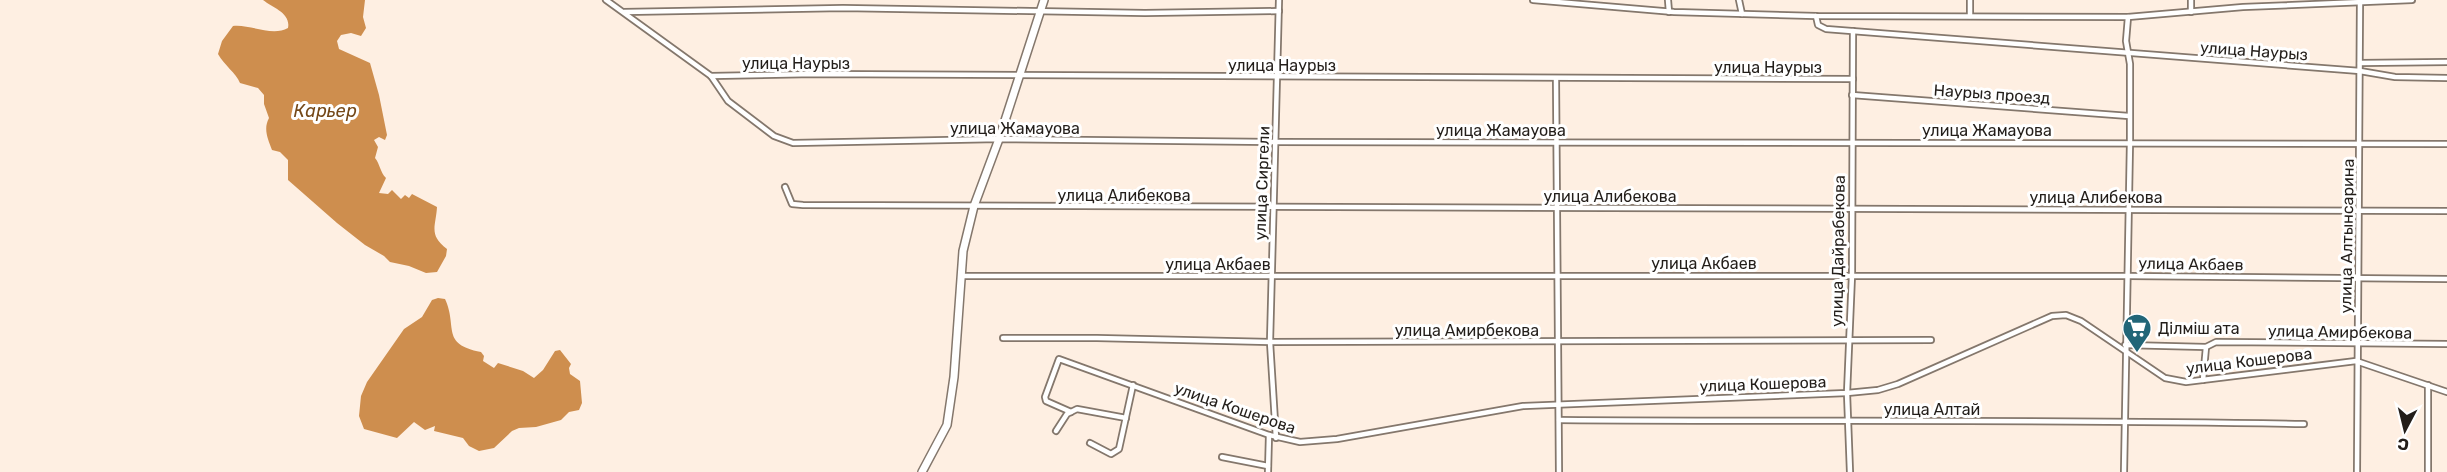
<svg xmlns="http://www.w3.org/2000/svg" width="2447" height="472" font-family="Rubik,sans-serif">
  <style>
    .water { fill: #ce8e4e }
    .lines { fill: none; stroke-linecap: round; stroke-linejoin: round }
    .street-casing { stroke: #84776c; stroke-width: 8 }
    .secondary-casing { stroke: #84776c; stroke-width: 10 }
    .street { stroke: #fff; stroke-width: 4.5 }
    .secondary { stroke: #fff; stroke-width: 7 }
    .labels { text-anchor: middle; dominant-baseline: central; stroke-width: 6; stroke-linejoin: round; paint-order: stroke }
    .street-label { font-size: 16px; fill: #231e1a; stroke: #fff }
    .poi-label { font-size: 16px; fill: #231e1a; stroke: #fff; text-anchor: start }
    .water-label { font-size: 18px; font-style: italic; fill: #754919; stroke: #fff }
  </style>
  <rect width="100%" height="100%" fill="#feefe2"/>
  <!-- water -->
  <g class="water">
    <path d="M263,0H365L363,17L366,28L361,36L351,33L341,35L337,41L339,49L370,63L379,95L387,135L385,140L379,137L374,140L378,147L375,158C380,164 380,172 386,178L379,193L388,194L392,190L401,199L405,195L409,198L412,194L437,207C436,226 428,235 447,249L446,256L437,272L426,273L409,266L390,262L384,256L365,245L337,223L288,180V160L280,152L272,150C268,139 263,129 269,118L264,104V95L258,88L240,83C236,73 224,65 218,54L222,41L233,26C250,24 272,37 288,28C291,13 273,8 263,0Z"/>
    <path d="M438,298L445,299C458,327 440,344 481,352L484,356L483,361L494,368L498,363L523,371L534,378L543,370L555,351L560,350L571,364L569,368L570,374L580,381L582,403L579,410L569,412L561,420L536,427L519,428L512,431L494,448L479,451L469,446L463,438L434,431L435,426L425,430L414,422L397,438L364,429L359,416L361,396L367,382L404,329L422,317L432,300Z"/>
  </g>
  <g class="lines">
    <!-- street casing -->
    <g class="street-casing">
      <g id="street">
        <polyline points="606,0 711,76 728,101 774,136 793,143 999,139 1275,142 2447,144"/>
        <polyline points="1533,0 1674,12 1816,16 2128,17 2243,7 2412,0"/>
        <polyline points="1668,0 1669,12"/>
        <polyline points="1739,0 1742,14"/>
        <polyline points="1970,0 1970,16"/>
        <polyline points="624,12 843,8 1145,13 1279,11"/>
        <polyline points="2191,12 2191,0"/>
        <polyline points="1816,16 1818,25 1826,29 2360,71 2395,77 2447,78"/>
        <polyline points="2360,63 2447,62"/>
        <polyline points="711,76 815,74 1853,79"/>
        <polyline points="1556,79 1559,472"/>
        <polyline points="1852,95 2129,116"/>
        <polyline points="785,187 792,204 803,205 2447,211"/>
        <polyline points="962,276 2129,276 2447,279"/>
        <polyline points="1003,338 1097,338 1270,342 1931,340"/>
        <polyline points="2125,345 2206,347 2216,342 2447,344"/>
        <polyline points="2203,380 2206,347"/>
        <polyline points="1071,412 1046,401 1045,397 1059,359 1269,435 1300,442 1337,439 1523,406 1847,393 1878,390 1898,384 2052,316 2066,315 2081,321 2165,378 2186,382 2356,361 2447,392"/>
        <path d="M1559,420C1808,422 2056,419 2304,424"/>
        <polyline points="1056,431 1067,414 1077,409 1126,418"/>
        <polyline points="1276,438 1270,342 1279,0"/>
        <polyline points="1090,443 1111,454 1119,449 1133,385"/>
        <polyline points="1222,457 1268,466"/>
        <polyline points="1268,472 1269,435"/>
        <polyline points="1850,472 1847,393 1852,275 1853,31"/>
        <polyline points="2124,472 2130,142 2130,64 2126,41 2128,17"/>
        <polyline points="2357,472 2360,1"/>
        <polyline points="2428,472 2428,385"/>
      </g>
    </g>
    <!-- secondary casing -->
    <g class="secondary-casing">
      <polyline id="secondary" points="922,472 947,425 954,377 963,251 974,206 999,139 1044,0"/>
    </g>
    <!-- street -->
    <use href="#street" class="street"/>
    <!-- secondary -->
    <use href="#secondary" class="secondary"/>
  </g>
  <!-- icons -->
  <defs>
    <g id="supermarket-pin" transform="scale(1.5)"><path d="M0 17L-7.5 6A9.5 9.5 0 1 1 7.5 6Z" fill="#226678" stroke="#fff"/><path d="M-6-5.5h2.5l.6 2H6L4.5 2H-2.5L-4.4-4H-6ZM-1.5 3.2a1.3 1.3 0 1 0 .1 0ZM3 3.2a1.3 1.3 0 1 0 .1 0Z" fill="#fff"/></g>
  </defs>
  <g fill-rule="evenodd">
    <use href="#supermarket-pin" x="2137" y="328"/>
  </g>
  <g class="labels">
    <!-- street labels -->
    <g class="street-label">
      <text transform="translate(2254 51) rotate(4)">улица Наурыз</text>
      <text x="796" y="63">улица Наурыз</text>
      <text x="1282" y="65">улица Наурыз</text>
      <text x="1768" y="67">улица Наурыз</text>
      <text transform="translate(1992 94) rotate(4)">Наурыз проезд</text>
      <text x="1015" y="128">улица Жамауова</text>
      <text x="1501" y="130">улица Жамауова</text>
      <text x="1987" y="130">улица Жамауова</text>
      <text transform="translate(1262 183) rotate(-88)">улица Сиргели</text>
      <text x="1124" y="195">улица Алибекова</text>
      <text x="1610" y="196">улица Алибекова</text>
      <text x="2096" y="197">улица Алибекова</text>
      <text transform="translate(2347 236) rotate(-89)">улица Алтынсарина</text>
      <text transform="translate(1838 251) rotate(-89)">улица Дайрабекова</text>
      <text x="1704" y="263">улица Акбаев</text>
      <text x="1218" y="264">улица Акбаев</text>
      <text transform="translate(2191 264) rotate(1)">улица Акбаев</text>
      <text x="1467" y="330">улица Амирбекова</text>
      <text transform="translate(2340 332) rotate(1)">улица Амирбекова</text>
      <text transform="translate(2249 361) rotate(-7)">улица Кошерова</text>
      <text transform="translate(1763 384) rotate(-2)">улица Кошерова</text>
      <text transform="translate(1235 408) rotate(19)">улица Кошерова</text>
      <text x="1932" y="409">улица Алтай</text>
    </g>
    <!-- poi labels -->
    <g class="poi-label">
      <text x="2158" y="328">Ділміш ата</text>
    </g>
    <!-- water labels -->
    <g class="water-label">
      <text x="325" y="111">Карьер</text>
    </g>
  </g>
  <!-- north arrow -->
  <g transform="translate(2405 430) rotate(187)" stroke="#ffffff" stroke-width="4.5" paint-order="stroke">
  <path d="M0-4.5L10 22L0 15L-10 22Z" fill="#231e1a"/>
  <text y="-9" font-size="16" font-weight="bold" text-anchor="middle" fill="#231e1a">С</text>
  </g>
</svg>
